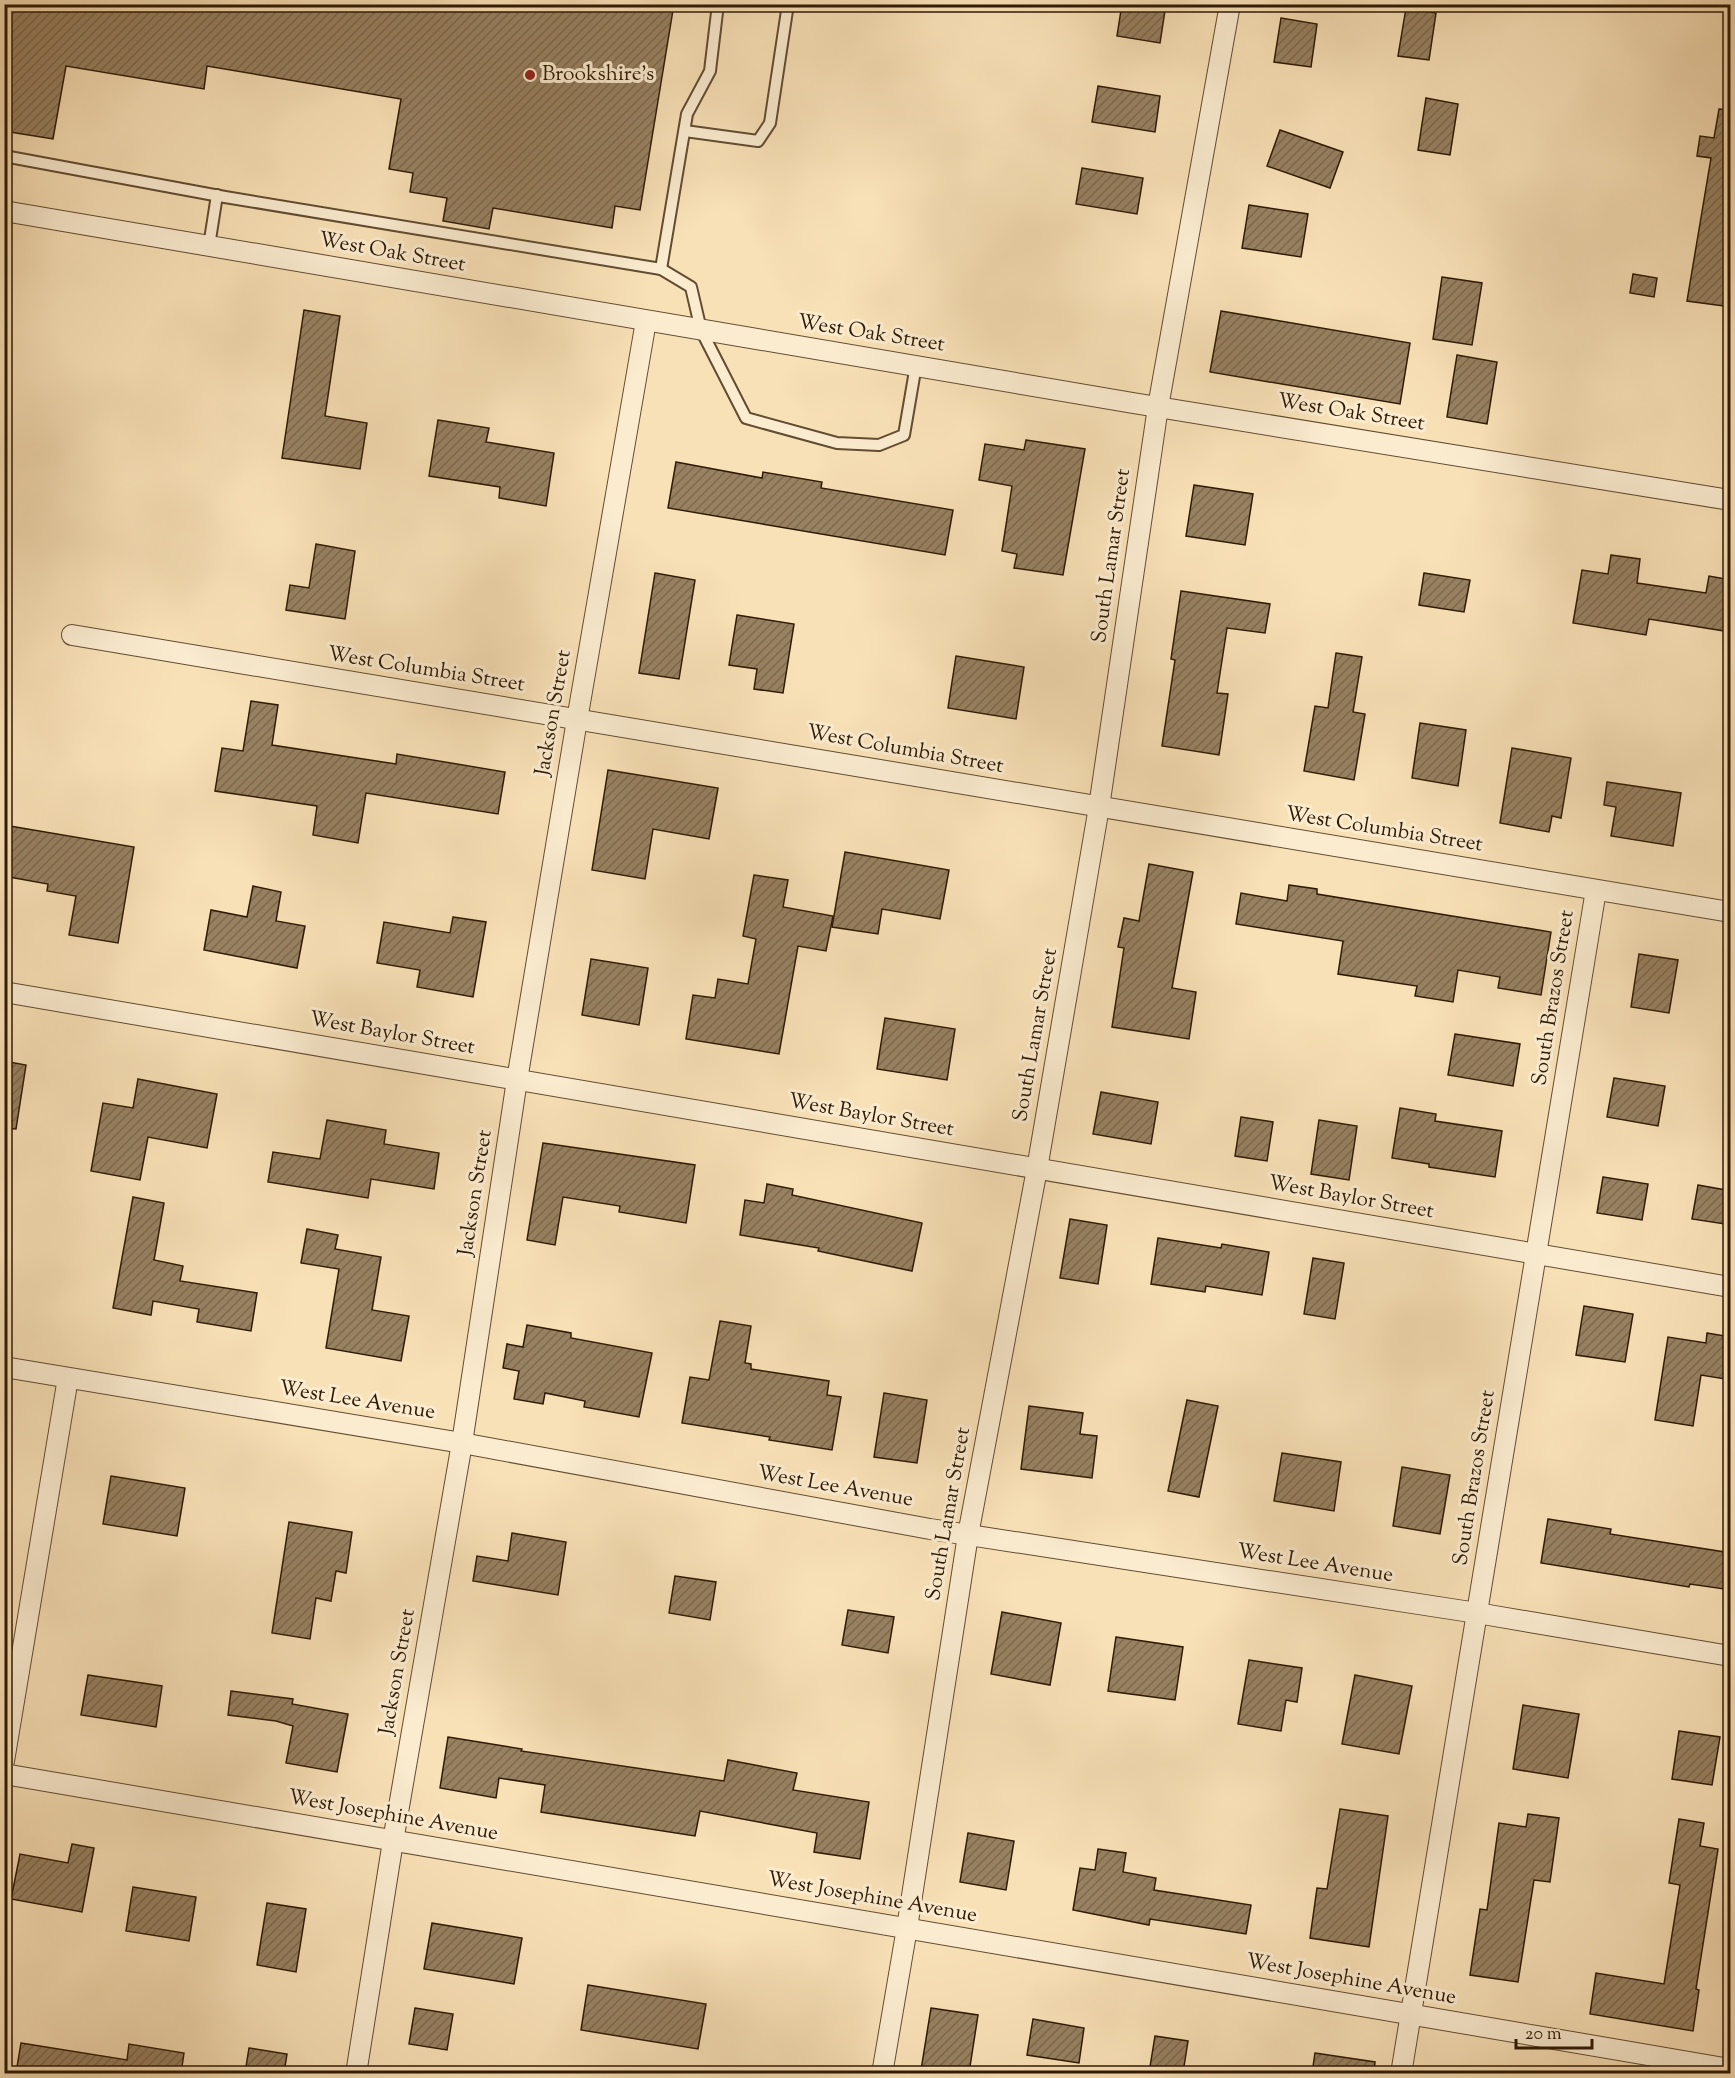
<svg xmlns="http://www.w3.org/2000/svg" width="1735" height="2078" font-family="'Sorts Mill Goudy',serif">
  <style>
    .building { fill: url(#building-hatch); stroke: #2f1a04; stroke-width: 1.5 }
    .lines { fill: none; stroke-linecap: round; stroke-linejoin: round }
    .service-casing { stroke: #624c31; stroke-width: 14 }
    .minor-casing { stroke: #624c31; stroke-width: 22 }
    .service { stroke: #fbecd0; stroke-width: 10 }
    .minor { stroke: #fbecd0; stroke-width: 20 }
    .poi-dot { fill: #8f2418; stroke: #fbecd0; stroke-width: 2 }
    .labels { text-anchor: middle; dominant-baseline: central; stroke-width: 6; stroke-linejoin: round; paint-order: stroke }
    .poi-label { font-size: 21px; fill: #2f1a04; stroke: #fbecd0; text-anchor: start }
    .street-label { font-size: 21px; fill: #2f1a04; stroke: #fbecd0 }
  </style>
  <defs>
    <pattern id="building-hatch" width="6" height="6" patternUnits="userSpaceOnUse" patternTransform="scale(1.5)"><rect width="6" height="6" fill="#988161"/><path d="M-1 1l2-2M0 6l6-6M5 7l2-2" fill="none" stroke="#7c694e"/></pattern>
  </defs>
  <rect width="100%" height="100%" fill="#f9e1b7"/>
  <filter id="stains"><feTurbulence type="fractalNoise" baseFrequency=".00333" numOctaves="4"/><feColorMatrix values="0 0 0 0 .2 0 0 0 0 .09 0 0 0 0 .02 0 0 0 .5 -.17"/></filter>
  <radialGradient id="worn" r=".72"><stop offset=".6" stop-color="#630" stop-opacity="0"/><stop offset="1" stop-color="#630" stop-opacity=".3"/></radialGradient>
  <!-- building -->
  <g class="building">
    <polygon points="4,4 674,4 640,210 615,206 612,228 493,208 489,229 443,221 447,198 410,192 413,173 389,169 401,99 207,66 204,89 66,66 53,139 4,131"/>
    <polygon points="1122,4 1166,4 1160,43 1117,36"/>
    <polygon points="1406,8 1436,13 1429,60 1398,56"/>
    <polygon points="1281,18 1317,24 1311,67 1274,62"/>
    <polygon points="1098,86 1160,96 1155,132 1092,122"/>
    <polygon points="1426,98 1458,104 1450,155 1418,150"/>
    <polygon points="1719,109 1731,110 1731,307 1687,301 1711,158 1697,156 1700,136 1714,138"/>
    <polygon points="1280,130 1343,152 1330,188 1267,166"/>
    <polygon points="1082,168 1143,178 1137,214 1076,204"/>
    <polygon points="1249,205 1308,214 1301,257 1242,248"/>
    <polygon points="1633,274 1657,278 1654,297 1630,293"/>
    <polygon points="1442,277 1482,283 1472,345 1433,339"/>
    <polygon points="304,310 340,316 325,416 367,423 360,469 282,458"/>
    <polygon points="1221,311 1410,343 1400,404 1210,372"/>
    <polygon points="1457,355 1497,362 1487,424 1447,417"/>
    <polygon points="438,420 489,428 486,442 554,453 546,506 499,498 500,487 429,476"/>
    <polygon points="1026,440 1085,449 1063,575 1014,568 1017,554 1002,551 1012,486 979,480 985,444 1024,450"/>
    <polygon points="676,462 762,478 763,472 822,482 821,488 953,510 945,555 668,508"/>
    <polygon points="1194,485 1253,494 1245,545 1186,536"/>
    <polygon points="316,544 355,551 345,619 286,610 290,585 309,588"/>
    <polygon points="1611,555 1640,559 1637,583 1706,593 1709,576 1731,580 1731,632 1649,619 1646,635 1573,623 1582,570 1608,574"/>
    <polygon points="655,573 695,580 679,679 639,673"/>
    <polygon points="1424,573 1470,580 1464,612 1419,605"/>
    <polygon points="1181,591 1270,604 1265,633 1227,628 1217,693 1228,694 1219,755 1162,746 1175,660 1171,659"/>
    <polygon points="737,615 794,624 783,693 754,689 757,669 729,665"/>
    <polygon points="1336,653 1362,657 1353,712 1365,714 1354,780 1304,771 1315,706 1328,708"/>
    <polygon points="956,656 1024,667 1016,719 948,708"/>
    <polygon points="251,701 278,705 272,745 396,764 397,754 505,772 498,814 366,793 358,843 313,835 317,806 215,791 222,748 243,751"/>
    <polygon points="1420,723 1466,730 1458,786 1412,778"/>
    <polygon points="1512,748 1571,758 1561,818 1552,816 1549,832 1500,823"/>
    <polygon points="608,770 718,788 709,839 653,829 645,879 592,870"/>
    <polygon points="1607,782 1681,793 1673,846 1611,836 1616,807 1604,805"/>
    <polygon points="4,825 134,847 118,943 69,935 76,896 47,891 48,884 4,876"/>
    <polygon points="845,852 949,870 940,919 882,909 878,934 832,927"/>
    <polygon points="1149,864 1193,872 1172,988 1196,992 1189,1039 1112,1027 1124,948 1118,947 1124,918 1139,921"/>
    <polygon points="754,875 788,880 783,907 833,916 826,951 798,946 779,1054 686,1039 693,995 715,998 718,979 748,984 756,939 743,936"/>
    <polygon points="1289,885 1317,889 1317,894 1551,932 1541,995 1498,988 1500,977 1458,970 1453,1002 1415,996 1417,986 1338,974 1343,941 1236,924 1241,893 1287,901"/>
    <polygon points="253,886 281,892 276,921 305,926 297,968 204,950 211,910 247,917"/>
    <polygon points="453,917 486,922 473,997 417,987 420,970 377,963 384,922 450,933"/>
    <polygon points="1639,954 1678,960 1669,1013 1631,1007"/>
    <polygon points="591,959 648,968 639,1025 582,1015"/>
    <polygon points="885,1018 955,1029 947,1080 877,1069"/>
    <polygon points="1455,1034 1520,1044 1513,1086 1448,1075"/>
    <polygon points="4,1061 26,1065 16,1129 4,1128"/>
    <polygon points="1614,1078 1665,1086 1658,1126 1607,1117"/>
    <polygon points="138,1079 217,1094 207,1148 148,1137 140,1180 91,1171 103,1103 133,1108"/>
    <polygon points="1101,1092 1158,1102 1151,1144 1093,1134"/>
    <polygon points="1400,1108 1436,1114 1435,1121 1502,1131 1495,1177 1429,1167 1429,1164 1392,1158"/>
    <polygon points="1241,1117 1273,1122 1267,1161 1235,1156"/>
    <polygon points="327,1120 386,1130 384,1144 439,1153 434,1189 371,1179 368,1198 268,1182 273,1152 320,1159"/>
    <polygon points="1319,1120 1357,1126 1349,1180 1311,1174"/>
    <polygon points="543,1143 695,1165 686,1223 619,1212 620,1206 563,1197 555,1245 527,1240"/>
    <polygon points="1603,1177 1648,1184 1642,1220 1597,1213"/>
    <polygon points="767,1184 793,1189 792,1195 922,1223 912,1271 818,1251 819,1248 740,1235 745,1200 764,1203"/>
    <polygon points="1698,1185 1731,1191 1731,1225 1692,1219"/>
    <polygon points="133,1197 164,1203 154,1260 183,1266 180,1281 257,1293 251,1331 197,1322 199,1309 153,1301 151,1315 113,1308"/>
    <polygon points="1070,1219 1107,1225 1098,1284 1060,1278"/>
    <polygon points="307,1229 338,1235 335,1249 381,1257 372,1310 409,1316 401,1361 326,1348 339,1269 301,1263"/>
    <polygon points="1158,1238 1221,1248 1222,1244 1269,1252 1262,1295 1206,1286 1205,1292 1151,1284"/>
    <polygon points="1313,1258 1344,1263 1335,1319 1304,1314"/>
    <polygon points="1584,1306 1633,1314 1625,1362 1576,1355"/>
    <polygon points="720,1321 751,1326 745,1363 751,1364 751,1369 829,1381 827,1395 841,1397 832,1450 769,1440 770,1437 682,1423 690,1377 709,1380"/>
    <polygon points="527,1325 571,1333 571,1338 652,1353 639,1417 584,1407 585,1401 545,1393 543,1404 514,1399 519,1371 503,1368 507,1344 523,1347"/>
    <polygon points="1707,1333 1731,1337 1725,1379 1701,1375 1693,1426 1655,1420 1668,1337 1706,1343"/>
    <polygon points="884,1393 927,1400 917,1463 874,1457"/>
    <polygon points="1187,1400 1218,1406 1199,1497 1168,1491"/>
    <polygon points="1029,1406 1083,1413 1080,1434 1097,1436 1092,1478 1021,1469"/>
    <polygon points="1282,1453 1341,1462 1334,1511 1274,1501"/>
    <polygon points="1402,1467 1450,1475 1440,1534 1393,1526"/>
    <polygon points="111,1476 185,1488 177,1536 103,1524"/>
    <polygon points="1548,1519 1611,1529 1610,1534 1731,1553 1731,1590 1690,1584 1689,1587 1541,1563"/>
    <polygon points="289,1522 352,1532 346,1573 336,1571 331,1601 316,1598 310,1639 272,1633"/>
    <polygon points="512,1533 566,1542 558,1595 473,1581 477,1556 508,1561"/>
    <polygon points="675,1576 716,1582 710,1620 669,1613"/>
    <polygon points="848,1610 894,1617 888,1653 842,1645"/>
    <polygon points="1002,1612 1061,1623 1050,1685 991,1674"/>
    <polygon points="1116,1637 1183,1647 1175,1700 1108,1691"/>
    <polygon points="1249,1660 1302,1668 1297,1702 1286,1700 1281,1731 1238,1724"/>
    <polygon points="88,1675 162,1686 156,1727 81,1715"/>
    <polygon points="1355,1675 1412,1686 1399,1754 1342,1744"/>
    <polygon points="231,1691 293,1699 292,1704 348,1714 337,1772 286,1763 293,1726 276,1721 228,1715"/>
    <polygon points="1523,1705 1579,1714 1568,1778 1513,1769"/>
    <polygon points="1679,1731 1720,1737 1712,1785 1672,1779"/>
    <polygon points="448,1737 522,1749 521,1751 724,1781 728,1760 797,1773 793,1790 869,1802 860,1859 814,1852 817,1833 700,1811 695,1836 541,1812 545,1785 499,1778 496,1798 440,1788"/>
    <polygon points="1340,1809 1388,1816 1369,1947 1310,1938 1317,1888 1327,1889"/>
    <polygon points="1528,1814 1559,1818 1550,1882 1534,1880 1518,1982 1470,1975 1480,1909 1487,1910 1499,1823 1526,1827"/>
    <polygon points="1679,1819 1704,1823 1700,1846 1718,1849 1696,1989 1699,1990 1693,2031 1590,2014 1596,1973 1664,1984 1680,1885 1669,1883"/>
    <polygon points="968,1833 1014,1841 1006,1890 960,1882"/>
    <polygon points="72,1844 94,1848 82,1912 11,1899 20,1854 68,1863"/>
    <polygon points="1098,1849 1126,1853 1123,1872 1156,1878 1154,1890 1251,1905 1246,1934 1150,1919 1149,1925 1073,1910 1080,1868 1095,1870"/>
    <polygon points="133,1887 196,1897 189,1941 126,1931"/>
    <polygon points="267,1903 306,1909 296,1972 257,1965"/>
    <polygon points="432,1923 522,1938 514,1984 424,1969"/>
    <polygon points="588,1985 706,2004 698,2049 581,2030"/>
    <polygon points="415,2008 453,2014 447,2050 409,2044"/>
    <polygon points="931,2008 978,2015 969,2073 945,2073 921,2070"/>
    <polygon points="1033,2019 1084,2028 1079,2063 1027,2055"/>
    <polygon points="1155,2036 1188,2041 1183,2073 1149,2073"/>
    <polygon points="21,2043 127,2060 129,2044 184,2053 181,2073 16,2073"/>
    <polygon points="249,2048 287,2054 284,2073 245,2073"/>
    <polygon points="1315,2053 1375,2062 1374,2073 1312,2073"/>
  </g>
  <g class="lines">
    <!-- service casing -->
    <g class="service-casing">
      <g id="service">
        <polyline points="685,131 758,141 770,123 788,4"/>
        <polyline points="4,156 225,197 661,269 687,114 710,71 718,4"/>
        <polyline points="209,246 217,195"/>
        <polyline points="661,269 691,287 701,330 746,418 837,443 879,445 904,435 916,365"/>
      </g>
    </g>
    <!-- minor casing -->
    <g class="minor-casing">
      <g id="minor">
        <polyline points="4,211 1133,403 1730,500"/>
        <polyline points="72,635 1730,912"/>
        <polyline points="4,992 1730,1287"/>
        <polyline points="4,1367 462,1443 930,1529 1477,1613 1730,1656"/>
        <polyline points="4,1761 68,1378"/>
        <polyline points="4,1774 1730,2069"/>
        <polyline points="356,2074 393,1841 462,1443 517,1080 577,720 646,321"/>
        <polyline points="882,2074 907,1928 968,1535 1037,1169 1099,807 1158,407 1230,4"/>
        <polyline points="1401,2074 1596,890"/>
      </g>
    </g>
    <!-- service -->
    <use href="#service" class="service"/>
    <!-- minor -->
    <use href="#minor" class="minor"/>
  </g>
  <!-- markers -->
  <circle class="poi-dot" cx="530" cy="75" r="6"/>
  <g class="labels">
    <!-- poi labels -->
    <g class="poi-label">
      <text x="542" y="75">Brookshire's</text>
    </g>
    <!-- street labels -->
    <g class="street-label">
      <text transform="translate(392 253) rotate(10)">West Oak Street</text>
      <text transform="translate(871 334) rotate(9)">West Oak Street</text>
      <text transform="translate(1351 413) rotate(9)">West Oak Street</text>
      <text transform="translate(1112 556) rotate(-82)">South Lamar Street</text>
      <text transform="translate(426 670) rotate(9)">West Columbia Street</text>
      <text transform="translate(554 713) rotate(-80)">Jackson Street</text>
      <text transform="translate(905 750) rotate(10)">West Columbia Street</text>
      <text transform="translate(1384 830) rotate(9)">West Columbia Street</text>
      <text transform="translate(1554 998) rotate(-81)">South Brazos Street</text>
      <text transform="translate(392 1034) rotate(10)">West Baylor Street</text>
      <text transform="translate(1036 1035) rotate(-80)">South Lamar Street</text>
      <text transform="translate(871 1116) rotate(10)">West Baylor Street</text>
      <text transform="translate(476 1193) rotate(-81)">Jackson Street</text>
      <text transform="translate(1351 1198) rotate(10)">West Baylor Street</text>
      <text transform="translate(357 1401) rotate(9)">West Lee Avenue</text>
      <text transform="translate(1475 1478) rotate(-81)">South Brazos Street</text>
      <text transform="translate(835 1487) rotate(10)">West Lee Avenue</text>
      <text transform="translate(949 1514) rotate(-80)">South Lamar Street</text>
      <text transform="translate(1315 1564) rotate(9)">West Lee Avenue</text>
      <text transform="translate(398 1672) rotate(-80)">Jackson Street</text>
      <text transform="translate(393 1816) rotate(10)">West Josephine Avenue</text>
      <text transform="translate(872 1898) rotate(10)">West Josephine Avenue</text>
      <text transform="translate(1351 1980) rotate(10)">West Josephine Avenue</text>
    </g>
  </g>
  <!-- margin -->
  <rect width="1735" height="2078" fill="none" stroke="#f9e1b7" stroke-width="24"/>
  <rect x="6" y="6" width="1723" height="2066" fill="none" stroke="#2f1a04" stroke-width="3"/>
  <rect x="12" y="12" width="1711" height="2054" fill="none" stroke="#2f1a04" stroke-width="1.5"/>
  <!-- scale -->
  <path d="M1516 2039v9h76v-9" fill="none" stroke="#2f1a04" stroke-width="3"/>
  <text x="1525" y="2039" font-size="18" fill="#2f1a04" stroke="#fbecd0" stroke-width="4.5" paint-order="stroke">20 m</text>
  <rect width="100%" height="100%" filter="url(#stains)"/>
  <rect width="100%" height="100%" fill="url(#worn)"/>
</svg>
